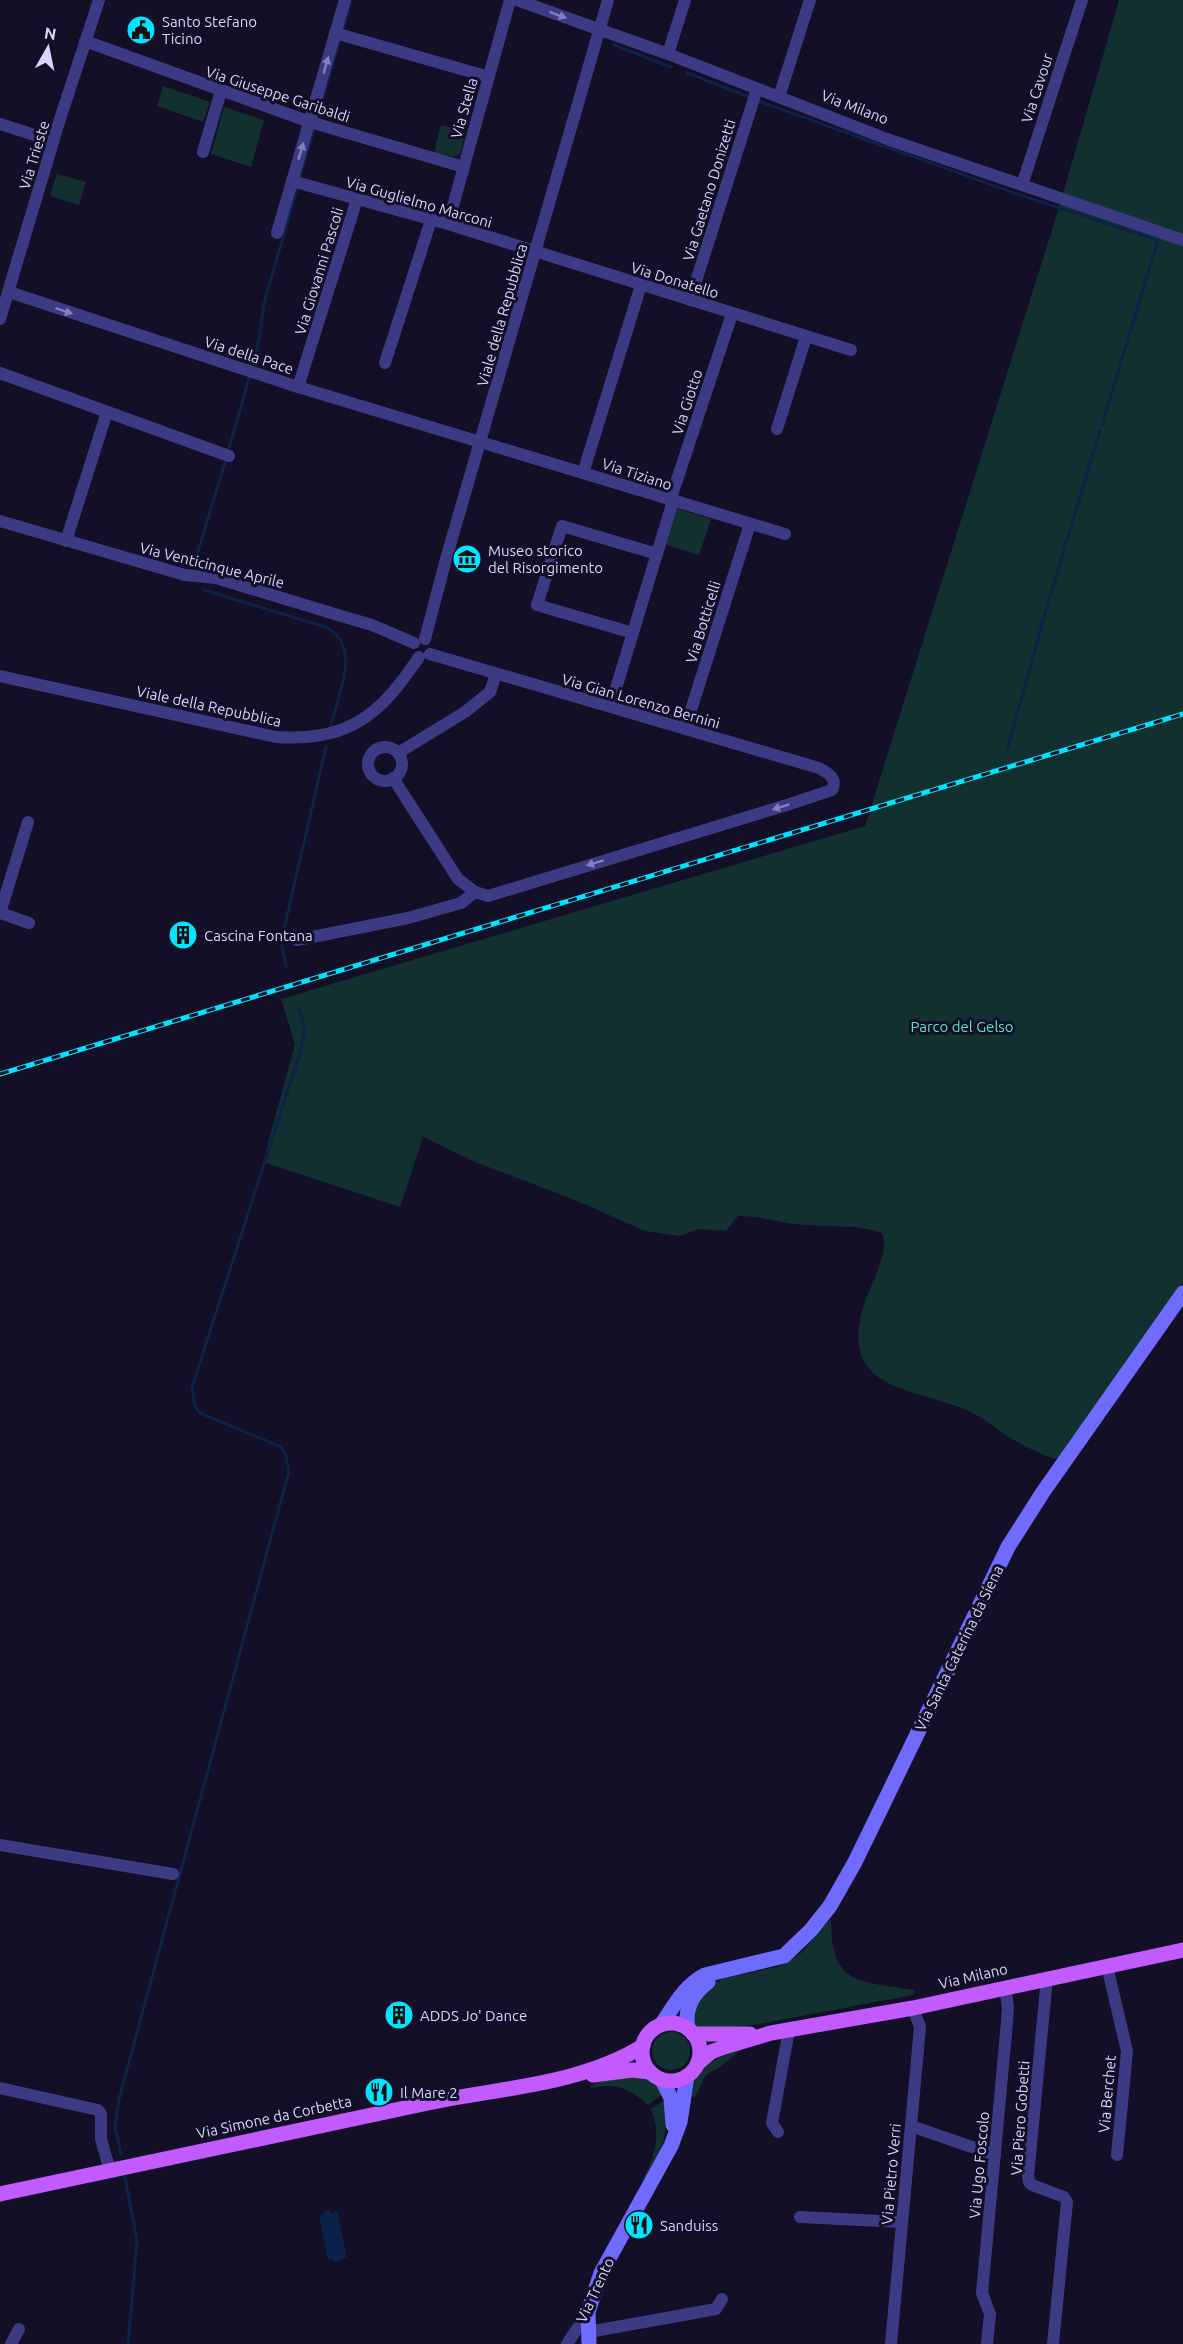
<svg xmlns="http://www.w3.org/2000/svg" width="1183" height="2344" font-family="Ubuntu,sans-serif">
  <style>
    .green { fill: #12302f }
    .water { fill: #0c2248 }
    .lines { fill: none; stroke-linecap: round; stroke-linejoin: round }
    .stream { stroke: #0c2248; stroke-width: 3 }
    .street { stroke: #3d3a85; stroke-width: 12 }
    .secondary { stroke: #6f6bff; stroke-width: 15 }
    .primary { stroke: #c25bff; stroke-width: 15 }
    .rail-casing { stroke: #00e5ff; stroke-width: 5 }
    .rail { stroke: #130f26; stroke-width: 3; stroke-dasharray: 9; stroke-linecap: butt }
    .oneway { fill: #837fbc }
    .labels { text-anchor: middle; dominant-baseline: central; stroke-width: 6; stroke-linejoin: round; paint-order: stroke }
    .poi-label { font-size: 15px; fill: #d9d4ff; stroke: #130f26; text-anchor: start }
    .street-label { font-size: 15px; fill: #d9d4ff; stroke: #130f26 }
    .park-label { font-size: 15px; fill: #5fe0c0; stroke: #130f26 }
  </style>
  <rect width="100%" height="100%" fill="#130f26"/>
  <!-- green -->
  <g class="green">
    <path d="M1119,0H1183V1283L1060,1457L1055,1459C1038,1453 1021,1445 1006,1435C994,1427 983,1418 971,1412C919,1388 840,1393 862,1311C867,1290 891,1253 882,1233C857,1224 828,1227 803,1225C781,1223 760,1216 738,1216L726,1231L699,1229L679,1236L645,1231L570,1198L478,1163L423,1137L400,1207L263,1162L295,1044L281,999L865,826L1058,211Z"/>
    <polygon points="163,86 210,102 203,122 157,106"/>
    <polygon points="224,107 264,120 251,167 211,154"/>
    <polygon points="441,125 466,132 460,154 453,157 434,152"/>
    <polygon points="57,174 86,182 79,205 50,196"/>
    <polygon points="676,508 711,519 699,555 664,544"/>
    <path d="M831,1919C831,1986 858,1981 915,1990L913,1995L754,2025L708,2030L695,2025L693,2019L696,2002L714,1983L724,1978L781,1966L801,1953Z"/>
    <circle cx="671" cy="2051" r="19"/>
    <path d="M742,2049L720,2067L706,2075L695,2097L688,2096C695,2067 716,2057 742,2049Z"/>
    <path d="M631,2076L651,2080L666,2095H661L648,2105C628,2087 616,2083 590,2088L595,2083Z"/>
    <path d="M665,2100C667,2130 665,2159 643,2180C654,2156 662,2136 651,2109Z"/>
  </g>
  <!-- water -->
  <polygon class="water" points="330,2210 331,2213 337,2211 347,2257 334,2263 333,2259 328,2260 319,2216 324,2214 324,2211"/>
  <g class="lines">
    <!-- stream -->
    <g class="stream">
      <polyline points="342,33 351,0"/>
      <polyline points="614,45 671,67"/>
      <polyline points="687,73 747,96"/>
      <polyline points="758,101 1020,195 1158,240 1102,425"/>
      <polyline points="317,119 340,39"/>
      <polyline points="299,180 315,126"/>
      <polyline points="252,369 259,340 264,303 298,186"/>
      <polyline points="228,452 250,375"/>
      <polyline points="193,568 226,459"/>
      <path d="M204,590L325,627C363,645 338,695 331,725"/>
      <polyline points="1008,747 1048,603 1100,431"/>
      <polyline points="286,966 281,942 326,747"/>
      <polyline points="121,2154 115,2127 119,2099 289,1471 286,1456 281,1447 200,1413 195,1406 192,1387 300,1053 305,1027 299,1009"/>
      <polyline points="125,2177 137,2240 128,2344"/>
    </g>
    <!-- street -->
    <g class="street">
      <polyline points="517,0 668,54 887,139 1183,240"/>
      <polyline points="335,33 489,77"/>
      <polyline points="85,41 310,122 464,167"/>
      <polyline points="668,54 685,0"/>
      <polyline points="779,97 810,0"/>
      <polyline points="0,124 53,141"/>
      <polyline points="203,152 221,91"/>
      <polyline points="292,181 448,224 851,350"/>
      <polyline points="1022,185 1082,0"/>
      <polyline points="448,224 510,0"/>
      <polyline points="277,233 345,0"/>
      <polyline points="9,292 298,387 785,534"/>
      <polyline points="690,300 757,89"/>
      <polyline points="0,319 59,122 99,0"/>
      <polyline points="385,363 431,220"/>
      <polyline points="0,373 229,456"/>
      <polyline points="298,387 357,199"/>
      <polyline points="777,429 806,337"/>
      <polyline points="583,473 641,285"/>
      <polyline points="670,501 732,314"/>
      <polyline points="0,521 185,575 216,578 338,615 372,625 414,643"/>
      <polyline points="66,541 107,412"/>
      <polyline points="633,633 537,605 562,526 657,554"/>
      <polyline points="425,639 446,559 608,0"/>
      <path d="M0,676L276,737C349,742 380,715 419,657"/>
      <polyline points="614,695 673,501"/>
      <polyline points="685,729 750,524"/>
      <circle cx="385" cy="764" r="17"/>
      <polyline points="398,753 465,712 490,692 496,674"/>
      <path d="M393,778L458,879L475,892L488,896L790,804L832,790C838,778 828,773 819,768L430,654"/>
      <polyline points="28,822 0,913 29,923"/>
      <polyline points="297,940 408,918 461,903 475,892"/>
      <polyline points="0,1845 173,1874"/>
      <polyline points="1107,1966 1127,2051 1117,2155"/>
      <polyline points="1047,1978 1028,2176 1029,2182 1032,2185 1064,2197 1067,2202 1053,2344"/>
      <polyline points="0,2088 98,2110 101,2114 101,2139 110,2171"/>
      <polyline points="911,2126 995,2155"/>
      <polyline points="778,2132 772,2123 789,2030"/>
      <polyline points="800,2217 902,2222"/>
      <polyline points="589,2332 716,2309 722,2299"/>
      <polyline points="11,2344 19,2329"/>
      <polyline points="567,2344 588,2312"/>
      <polyline points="891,2344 920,2027 913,2008"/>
      <polyline points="987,2344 990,2314 982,2293 1007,2022 1008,2007 1005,1987"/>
    </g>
    <!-- secondary -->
    <g class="secondary">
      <path d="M661,2025C674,2006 684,1986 705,1975L784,1956L811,1930L830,1906L855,1862L1008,1547L1043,1492L1183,1293"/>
      <path d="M688,2029C684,2009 692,1994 708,1982"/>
      <polyline points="662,2080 671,2098 673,2125"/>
      <polyline points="589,2344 588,2312 601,2273 671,2146 680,2122 687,2076"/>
    </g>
    <!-- primary -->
    <g class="primary">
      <circle cx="671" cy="2052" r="29"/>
      <polyline points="693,2034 750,2034"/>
      <polyline points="698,2063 711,2052 724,2047 771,2033 913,2008 1183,1950"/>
      <polyline points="593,2075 632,2070 650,2072"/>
      <path d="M0,2194C143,2164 285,2133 428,2103C499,2088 580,2085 643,2046"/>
    </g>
    <!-- rail casing -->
    <g class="rail-casing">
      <polyline id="rail" points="0,1074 1183,714"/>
    </g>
    <!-- rail -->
    <use href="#rail" class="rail"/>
  </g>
  <!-- one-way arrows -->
  <defs><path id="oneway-solid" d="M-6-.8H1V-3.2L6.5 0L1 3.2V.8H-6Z" transform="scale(1.5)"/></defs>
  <g class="oneway">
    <use href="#oneway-solid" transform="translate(558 15) rotate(20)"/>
    <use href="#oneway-solid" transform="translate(326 65) rotate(-74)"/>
    <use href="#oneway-solid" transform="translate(301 151) rotate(-73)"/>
    <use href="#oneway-solid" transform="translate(64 311) rotate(18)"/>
    <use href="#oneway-solid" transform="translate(781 807) rotate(163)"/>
    <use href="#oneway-solid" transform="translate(595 863) rotate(163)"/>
  </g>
  <!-- icons -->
  <defs>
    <g id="civic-disc" transform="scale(1.5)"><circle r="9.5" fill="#00e5ff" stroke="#130f26"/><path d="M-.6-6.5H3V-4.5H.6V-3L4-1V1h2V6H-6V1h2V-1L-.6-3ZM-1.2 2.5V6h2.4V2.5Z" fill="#111"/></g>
    <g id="museum-disc" transform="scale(1.5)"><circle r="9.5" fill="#00e5ff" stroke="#130f26"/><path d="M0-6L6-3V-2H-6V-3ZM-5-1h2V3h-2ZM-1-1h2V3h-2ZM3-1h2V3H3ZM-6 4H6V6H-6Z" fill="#111"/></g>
    <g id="building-disc" transform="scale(1.5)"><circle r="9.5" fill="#00e5ff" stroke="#130f26"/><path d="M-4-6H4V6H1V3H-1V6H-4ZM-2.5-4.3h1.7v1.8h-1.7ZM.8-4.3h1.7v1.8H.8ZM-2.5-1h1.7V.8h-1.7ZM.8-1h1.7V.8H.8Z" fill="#111"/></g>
    <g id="restaurant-disc" transform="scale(1.5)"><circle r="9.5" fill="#00e5ff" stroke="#130f26"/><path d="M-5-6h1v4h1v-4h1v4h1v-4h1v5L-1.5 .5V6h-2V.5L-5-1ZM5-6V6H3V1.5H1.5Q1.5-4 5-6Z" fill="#111"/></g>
  </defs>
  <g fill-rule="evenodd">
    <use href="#civic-disc" x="141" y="30"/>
    <use href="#museum-disc" x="467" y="559"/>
    <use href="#building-disc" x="183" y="935"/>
    <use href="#building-disc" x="399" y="2015"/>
    <use href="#restaurant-disc" x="379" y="2092"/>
    <use href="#restaurant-disc" x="639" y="2225"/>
  </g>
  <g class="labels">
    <!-- poi labels -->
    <g class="poi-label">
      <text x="162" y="21">Santo Stefano<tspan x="162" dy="17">Ticino</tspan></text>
      <text x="488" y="550">Museo storico<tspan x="488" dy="17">del Risorgimento</tspan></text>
      <text x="204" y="935">Cascina Fontana</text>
      <text x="420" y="2015">ADDS Jo' Dance</text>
      <text x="400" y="2092">Il Mare 2</text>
      <text x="660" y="2225">Sanduiss</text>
    </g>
    <!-- street labels -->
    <g class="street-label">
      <text transform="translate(1037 88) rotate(-72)">Via Cavour</text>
      <text transform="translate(278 94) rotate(18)">Via Giuseppe Garibaldi</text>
      <text transform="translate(855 107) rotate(21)">Via Milano</text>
      <text transform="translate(464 108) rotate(-74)">Via Stella</text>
      <text transform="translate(34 155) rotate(-73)">Via Trieste</text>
      <text transform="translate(709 190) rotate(-73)">Via Gaetano Donizetti</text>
      <text transform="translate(419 202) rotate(16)">Via Guglielmo Marconi</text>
      <text transform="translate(319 271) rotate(-73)">Via Giovanni Pascoli</text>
      <text transform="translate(675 280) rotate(17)">Via Donatello</text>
      <text transform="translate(502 315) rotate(-74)">Viale della Repubblica</text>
      <text transform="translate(249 355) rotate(18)">Via della Pace</text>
      <text transform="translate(687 402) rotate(-72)">Via Giotto</text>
      <text transform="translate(637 474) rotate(18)">Via Tiziano</text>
      <text transform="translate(212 565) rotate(14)">Via Venticinque Aprile</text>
      <text transform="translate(703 622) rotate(-73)">Via Botticelli</text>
      <text transform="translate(641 701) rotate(16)">Via Gian Lorenzo Bernini</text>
      <text transform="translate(209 706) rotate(12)">Viale della Repubblica</text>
      <text transform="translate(959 1648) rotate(-64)">Via Santa Caterina da Siena</text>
      <text transform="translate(973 1976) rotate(-13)">Via Milano</text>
      <text transform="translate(1107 2094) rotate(-85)">Via Berchet</text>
      <text transform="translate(274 2117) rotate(-12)">Via Simone da Corbetta</text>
      <text transform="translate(1020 2118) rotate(-86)">Via Piero Gobetti</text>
      <text transform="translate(979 2165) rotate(-85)">Via Ugo Foscolo</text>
      <text transform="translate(891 2174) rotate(-85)">Via Pietro Verri</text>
      <text transform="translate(595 2290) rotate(-65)">Via Trento</text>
    </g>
    <!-- park labels -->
    <g class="park-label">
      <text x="962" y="1026">Parco del Gelso</text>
    </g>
  </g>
  <!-- north arrow -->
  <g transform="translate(48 48) rotate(9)" stroke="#130f26" stroke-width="4.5" paint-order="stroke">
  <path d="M0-4.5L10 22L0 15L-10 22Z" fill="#d9d4ff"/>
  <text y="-9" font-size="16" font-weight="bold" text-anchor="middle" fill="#d9d4ff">N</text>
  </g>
</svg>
